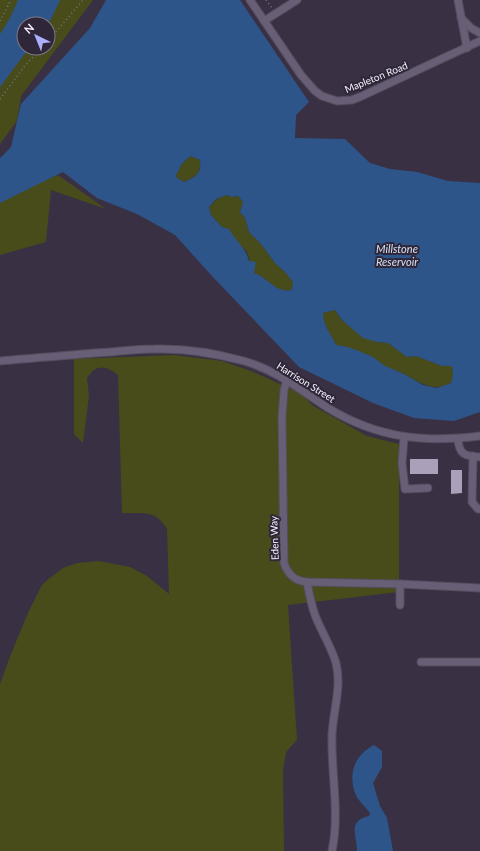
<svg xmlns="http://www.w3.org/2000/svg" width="480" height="851" font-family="Lato,sans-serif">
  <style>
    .green { fill: #474c1a; fill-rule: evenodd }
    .water { fill: #2e5589; fill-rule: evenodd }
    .building { fill: #aba0b9 }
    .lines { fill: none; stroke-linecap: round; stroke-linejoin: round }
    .minor-casing { stroke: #544c5d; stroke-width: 9 }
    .path { stroke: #7a7384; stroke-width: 1.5; stroke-dasharray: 1 3; stroke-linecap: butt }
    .minor { stroke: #685e75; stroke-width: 7 }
    .labels { text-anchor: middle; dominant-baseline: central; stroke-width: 4; stroke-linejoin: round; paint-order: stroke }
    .street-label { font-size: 10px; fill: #f7f3fe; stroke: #2f263a }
    .water-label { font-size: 11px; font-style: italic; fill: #d5e1f1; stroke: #2f263a }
  </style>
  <rect width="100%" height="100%" fill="#393044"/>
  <!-- green -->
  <g class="green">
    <path d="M0,0H93L21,96L17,121L0,144ZM24,24H48V48H24Z"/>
    <path d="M190,156L200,160C201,174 195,177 184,182L177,178L176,175L182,164Z"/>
    <polygon points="58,175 106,209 51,190 46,242 0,255 0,197"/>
    <path d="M227,195L232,197L238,196L243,202L240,212L245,218L249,232L261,244L275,263L285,272L293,282L292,290C274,293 270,279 254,273L247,252L235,240L229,229L222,227L211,215L209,207L217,199Z"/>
    <path d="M335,310L342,320L377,342L388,343L407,357L416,356L442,366H452L453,375L451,383C446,385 440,388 436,387C424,386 415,380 404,374C398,371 390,369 384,366C366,355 358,349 336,345C331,334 323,325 323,313Z"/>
    <path d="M174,355L222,361L251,371L302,394L312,405L367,436L399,444V592L288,605L297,740L286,752L283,771L284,851H0V684L11,654L28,613L42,585L51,577L63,568L77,563L99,561L130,567L147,576L169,594L167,529C155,509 143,514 122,513L118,375C105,365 96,364 87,378L89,396L83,443L74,434V359Z"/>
  </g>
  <!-- water -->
  <g class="water">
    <polygon points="18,0 60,0 51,19 47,24 24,24 24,48 29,48 0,87 0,34 10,18"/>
    <path d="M106,0H240L309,102L296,115L295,138L345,139L370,163L390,169L417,172L448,181L480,183V412L454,421L414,418L373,403L299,367L211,275L175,235L137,214L97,198L63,172L0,203V158L11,147L21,104L90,28ZM190,156L200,160C202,174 195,177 184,182L177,178L176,175L182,164ZM227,195L232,197L238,196L243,202L240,212L245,218L249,232L261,244L275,263L285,272L293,282L292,290C275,293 270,279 254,273L256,262L249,261C246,248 235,240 229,229L222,227L211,215L209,207L216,199ZM335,310L342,320L363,338L377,342L388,343L407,357L416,356L442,366H452L453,375L451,383L437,388L423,385L404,374L385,366L373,357L359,351L348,347L336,345C331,334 323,325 323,313Z"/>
    <path d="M374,745L382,751V767L373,783L380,806L387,818L393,851H357C357,835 347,821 369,816L370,813C366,807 357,800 355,793C348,772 355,755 374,745Z"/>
  </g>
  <!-- building -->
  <g class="building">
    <rect x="410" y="459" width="28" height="15"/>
    <polygon points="451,470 462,470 462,493 451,494"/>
  </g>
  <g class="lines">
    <!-- minor casing -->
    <g class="minor-casing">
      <g id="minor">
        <polyline points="250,0 301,75 315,91 322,96 337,101 352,100 362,96 480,41"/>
        <polyline points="458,0 467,48"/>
        <polyline points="461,18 471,28 480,33"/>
        <polyline points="264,21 297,0"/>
        <path d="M0,361C31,358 63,356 94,353C114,352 134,349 154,349C185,348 215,353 244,361C278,371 300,390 328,408C377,438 424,443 480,436"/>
        <path d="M287,380L284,390L282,417L284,563C288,575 295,581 307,582L400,584L480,588"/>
        <polyline points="404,437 402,463 405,489 428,488"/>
        <path d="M458,439C459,455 465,456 480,457"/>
        <polyline points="473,456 472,502 478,509 480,509"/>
        <path d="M307,582C309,593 311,604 315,615C321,631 331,646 336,663C342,687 333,711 332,735C331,774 340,813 332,851"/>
        <polyline points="400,605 400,584"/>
        <polyline points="421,662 480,662"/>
      </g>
    </g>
    <!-- path -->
    <g class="path">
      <polyline points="266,0 272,8"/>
      <polyline points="0,21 11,0"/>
      <polyline points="48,41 83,0"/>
      <polyline points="0,99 24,67 41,48"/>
    </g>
    <!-- minor -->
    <use href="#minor" class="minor"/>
  </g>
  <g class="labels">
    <!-- street labels -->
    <g class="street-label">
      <text transform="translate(376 77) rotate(-22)">Mapleton Road</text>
      <text transform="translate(306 382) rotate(32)">Harrison Street</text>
      <text transform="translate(274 538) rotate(-92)">Eden Way</text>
    </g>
    <!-- water labels -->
    <g class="water-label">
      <text x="397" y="248">Millstone<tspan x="397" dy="13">Reservoir</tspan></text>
    </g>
  </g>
  <!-- north arrow -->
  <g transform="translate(36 36) rotate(317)"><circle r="19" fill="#2f263a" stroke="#7f7888"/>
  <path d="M0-3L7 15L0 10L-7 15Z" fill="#acaffb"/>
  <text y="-6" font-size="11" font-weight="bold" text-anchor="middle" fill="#f7f3fe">N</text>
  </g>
</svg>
